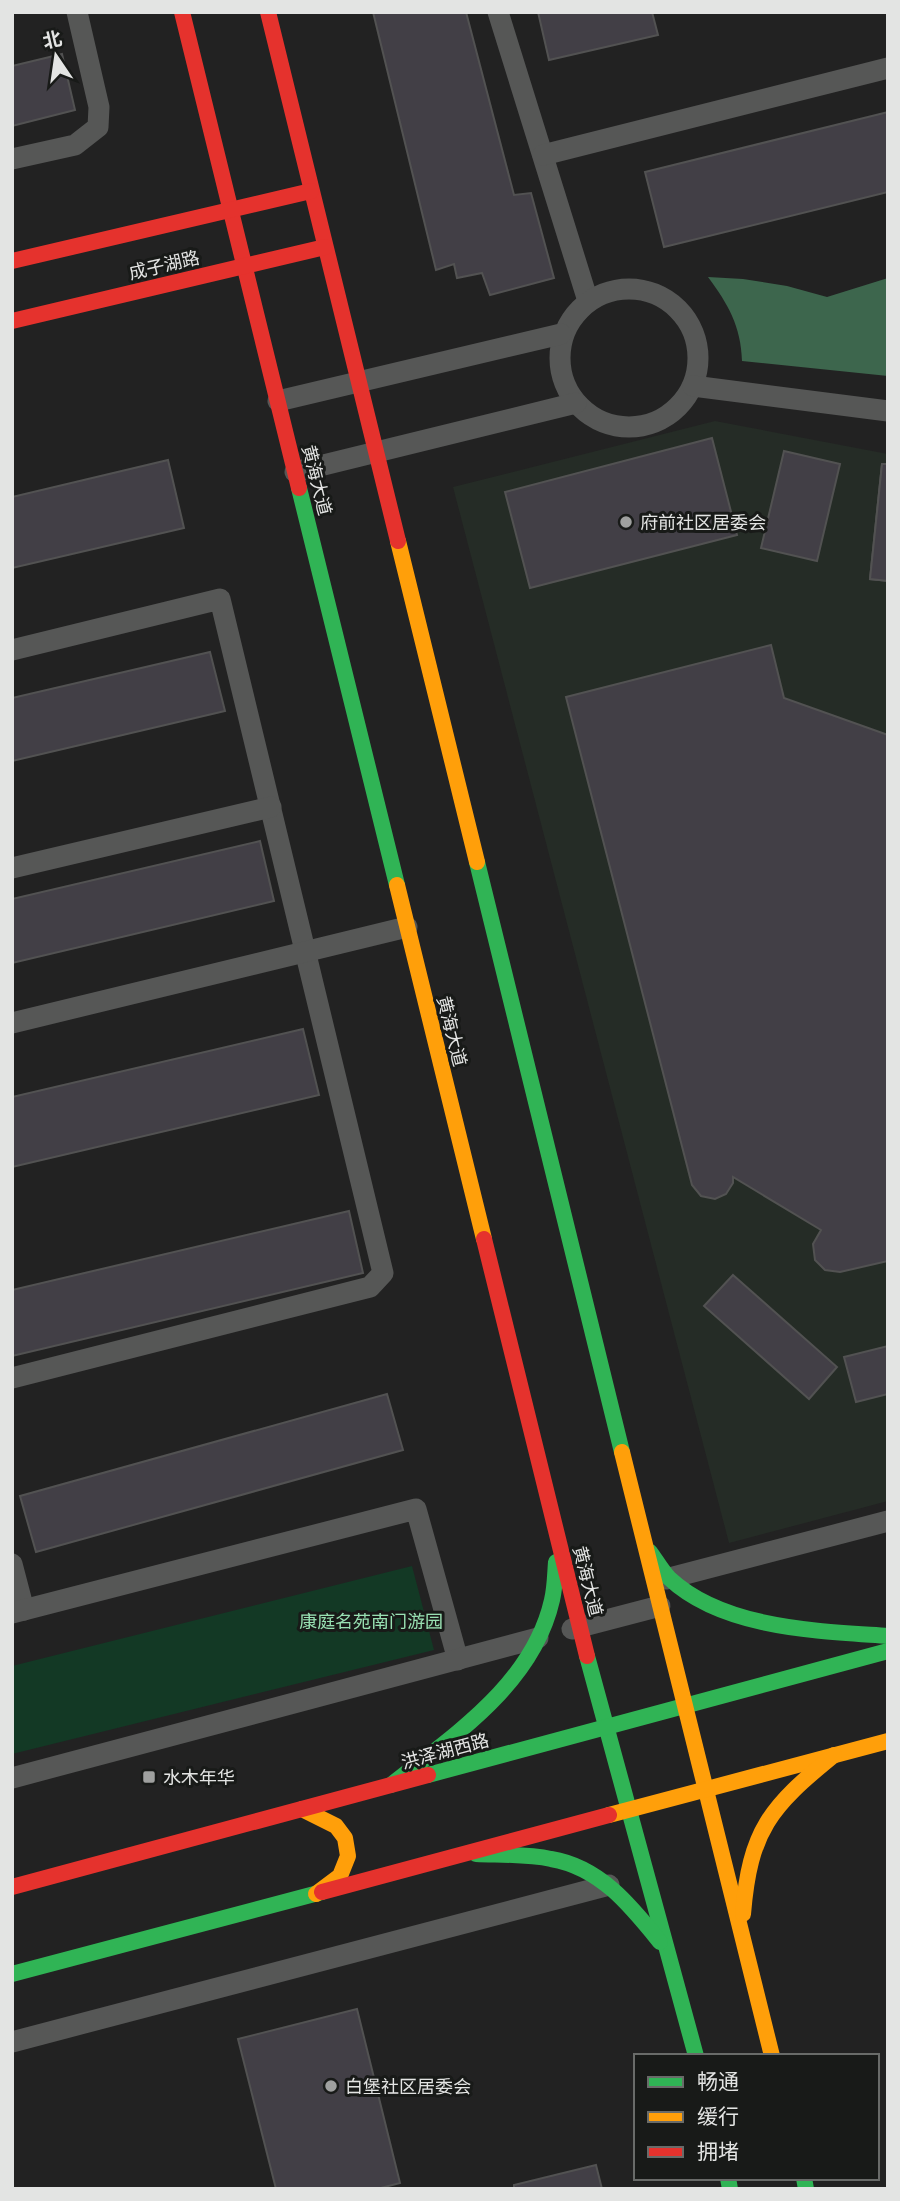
<svg xmlns="http://www.w3.org/2000/svg" width="900" height="2201" font-family="Poppins,'Noto Sans SC',sans-serif">
  <style>
    .built { fill: #252c26 }
    .green { fill: #133925 }
    .water { fill: #3d664d }
    .building { fill: #423f46; stroke: #525252; stroke-width: 2 }
    .lines { fill: none; stroke-linecap: round; stroke-linejoin: round }
    .lane { stroke: #565756; stroke-width: 21 }
    .fast { stroke: #30b455; stroke-width: 16 }
    .slow { stroke: #ff9f0a; stroke-width: 16 }
    .jam { stroke: #e5322d; stroke-width: 16 }
    .poi-dot { fill: #9fa09f; stroke: #181a18; stroke-width: 2.5 }
    .labels { text-anchor: middle; dominant-baseline: central; stroke-width: 6; stroke-linejoin: round; paint-order: stroke }
    .street-label { font-size: 18px; fill: #e3e4e3; stroke: #181a18 }
    .poi-label { font-size: 18px; fill: #e3e4e3; stroke: #181a18; text-anchor: start }
    .park-label { font-size: 18px; fill: #98e0b2; stroke: #181a18 }
  </style>
  <rect width="100%" height="100%" fill="#222"/>
  <!-- built -->
  <polygon class="built" points="715,421 888,454 888,1501 729,1543 453,487"/>
  <!-- green -->
  <polygon class="green" points="412,1566 434,1650 12,1754 12,1666"/>
  <!-- water -->
  <path class="water" d="M708,277L743,279L787,286L827,297L888,278V376L742,361C741,326 728,304 708,277Z"/>
  <!-- building -->
  <g class="building">
    <polygon points="373,12 466,12 514,195 531,193 554,278 490,295 482,273 457,278 454,264 436,270"/>
    <polygon points="538,12 652,12 658,35 549,60"/>
    <polygon points="62,54 75,110 12,126 12,66"/>
    <polygon points="888,112 888,192 664,247 645,172"/>
    <polygon points="712,438 737,535 530,588 505,492"/>
    <polygon points="784,451 840,464 817,561 761,548"/>
    <polygon points="168,460 184,528 12,568 12,497"/>
    <polygon points="882,464 888,464 888,581 870,579"/>
    <polygon points="882,464 888,464 888,581 870,579"/>
    <polygon points="771,645 784,698 888,735 888,1261 840,1272 825,1270 815,1260 813,1244 821,1230 733,1177 733,1183 726,1194 715,1199 701,1196 692,1185 566,697"/>
    <polygon points="210,652 225,711 12,761 12,698"/>
    <polygon points="260,841 274,901 12,963 12,899"/>
    <polygon points="303,1029 319,1095 12,1167 12,1097"/>
    <polygon points="349,1211 363,1273 12,1356 12,1290"/>
    <polygon points="733,1275 837,1367 809,1399 704,1306"/>
    <polygon points="888,1346 888,1394 856,1402 844,1357"/>
    <polygon points="387,1394 403,1450 36,1552 20,1496"/>
    <polygon points="357,2009 400,2183 377,2189 276,2189 238,2039"/>
    <polygon points="596,2165 602,2189 514,2189 514,2185"/>
  </g>
  <g class="lines">
    <!-- lane -->
    <g class="lane">
      <polyline points="498,12 588,301"/>
      <polyline points="543,155 888,68"/>
      <polyline points="12,159 75,145 98,127 99,107 77,12"/>
      <circle cx="629" cy="358" r="69"/>
      <polyline points="693,386 888,411"/>
      <polyline points="278,401 561,334"/>
      <polyline points="295,472 576,403"/>
      <polyline points="12,650 220,599 383,1273 370,1287 12,1378"/>
      <polyline points="12,868 271,807"/>
      <polyline points="12,1023 407,927"/>
      <polyline points="12,1564 24,1610"/>
      <polyline points="666,1579 888,1521"/>
      <polyline points="12,1613 416,1509 458,1660"/>
      <polyline points="572,1629 660,1606"/>
      <polyline points="12,1778 538,1638"/>
      <polyline points="12,2042 609,1885"/>
    </g>
    <!-- fast -->
    <g class="fast">
      <polyline points="299,488 397,885"/>
      <polyline points="477,862 622,1452"/>
      <path d="M650,1552C656,1560 662,1571 669,1578C723,1629 818,1631 888,1636"/>
      <polyline points="587,1656 696,2056"/>
      <polyline points="428,1775 888,1651"/>
      <path d="M391,1785C454,1735 533,1684 552,1600C555,1588 555,1574 556,1562"/>
      <path d="M476,1854C501,1855 527,1854 551,1859C600,1867 631,1906 660,1942"/>
      <polyline points="12,1974 322,1892"/>
      <polyline points="728,2178 730,2189"/>
      <polyline points="804,2178 806,2189"/>
    </g>
    <!-- slow -->
    <g class="slow">
      <polyline points="398,541 477,862"/>
      <polyline points="397,885 484,1239"/>
      <polyline points="622,1452 772,2056"/>
      <polyline points="302,1809 336,1826 345,1838 348,1856 340,1876 316,1894"/>
      <polyline points="609,1815 888,1741"/>
      <path d="M743,1914C750,1830 770,1807 834,1755"/>
    </g>
    <!-- jam -->
    <g class="jam">
      <polyline points="182,12 299,488"/>
      <polyline points="268,12 398,541"/>
      <polyline points="12,261 311,191"/>
      <polyline points="12,321 325,247"/>
      <polyline points="484,1239 587,1656"/>
      <polyline points="12,1887 428,1775"/>
      <polyline points="322,1892 609,1815"/>
    </g>
  </g>
  <!-- markers -->
  <g class="poi-dot">
    <circle cx="626" cy="522" r="7"/>
    <rect x="142" y="1770" width="14" height="14" rx="3.5"/>
    <circle cx="331" cy="2086" r="7"/>
  </g>
  <g class="labels">
    <!-- street labels -->
    <g class="street-label">
      <text transform="translate(164 265) rotate(-13)">成子湖路</text>
      <text transform="translate(317 480) rotate(76)">黄海大道</text>
      <text transform="translate(452 1031) rotate(76)">黄海大道</text>
      <text transform="translate(588 1581) rotate(76)">黄海大道</text>
      <text transform="translate(445 1751) rotate(-15)">洪泽湖西路</text>
    </g>
    <!-- poi labels -->
    <g class="poi-label">
      <text x="640" y="522">府前社区居委会</text>
      <text x="163" y="1777">水木年华</text>
      <text x="345" y="2086">白堡社区居委会</text>
    </g>
    <!-- park labels -->
    <g class="park-label">
      <text x="371" y="1621">康庭名苑南门游园</text>
    </g>
  </g>
  <!-- border -->
  <rect width="900" height="2201" fill="none" stroke="#e3e4e3" stroke-width="28"/>
  <!-- legend -->
  <rect x="634" y="2054" width="245" height="126" fill="#181a18" stroke="#696b69" stroke-width="2"/>
  <rect x="648" y="2077" width="35" height="10" fill="#30b455" stroke="#696b69" stroke-width="2"/>
  <text x="697" y="2089" font-size="21" fill="#e3e4e3">畅通</text>
  <rect x="648" y="2112" width="35" height="10" fill="#ff9f0a" stroke="#696b69" stroke-width="2"/>
  <text x="697" y="2124" font-size="21" fill="#e3e4e3">缓行</text>
  <rect x="648" y="2147" width="35" height="10" fill="#e5322d" stroke="#696b69" stroke-width="2"/>
  <text x="697" y="2159" font-size="21" fill="#e3e4e3">拥堵</text>
  <!-- north arrow -->
  <g transform="translate(56 56) rotate(347)" stroke="#181a18" stroke-width="5" paint-order="stroke">
  <path d="M0-5L12 26L0 18L-12 26Z" fill="#e3e4e3"/>
  <text y="-10" font-size="19" font-weight="bold" text-anchor="middle" fill="#e3e4e3">北</text>
  </g>
</svg>
